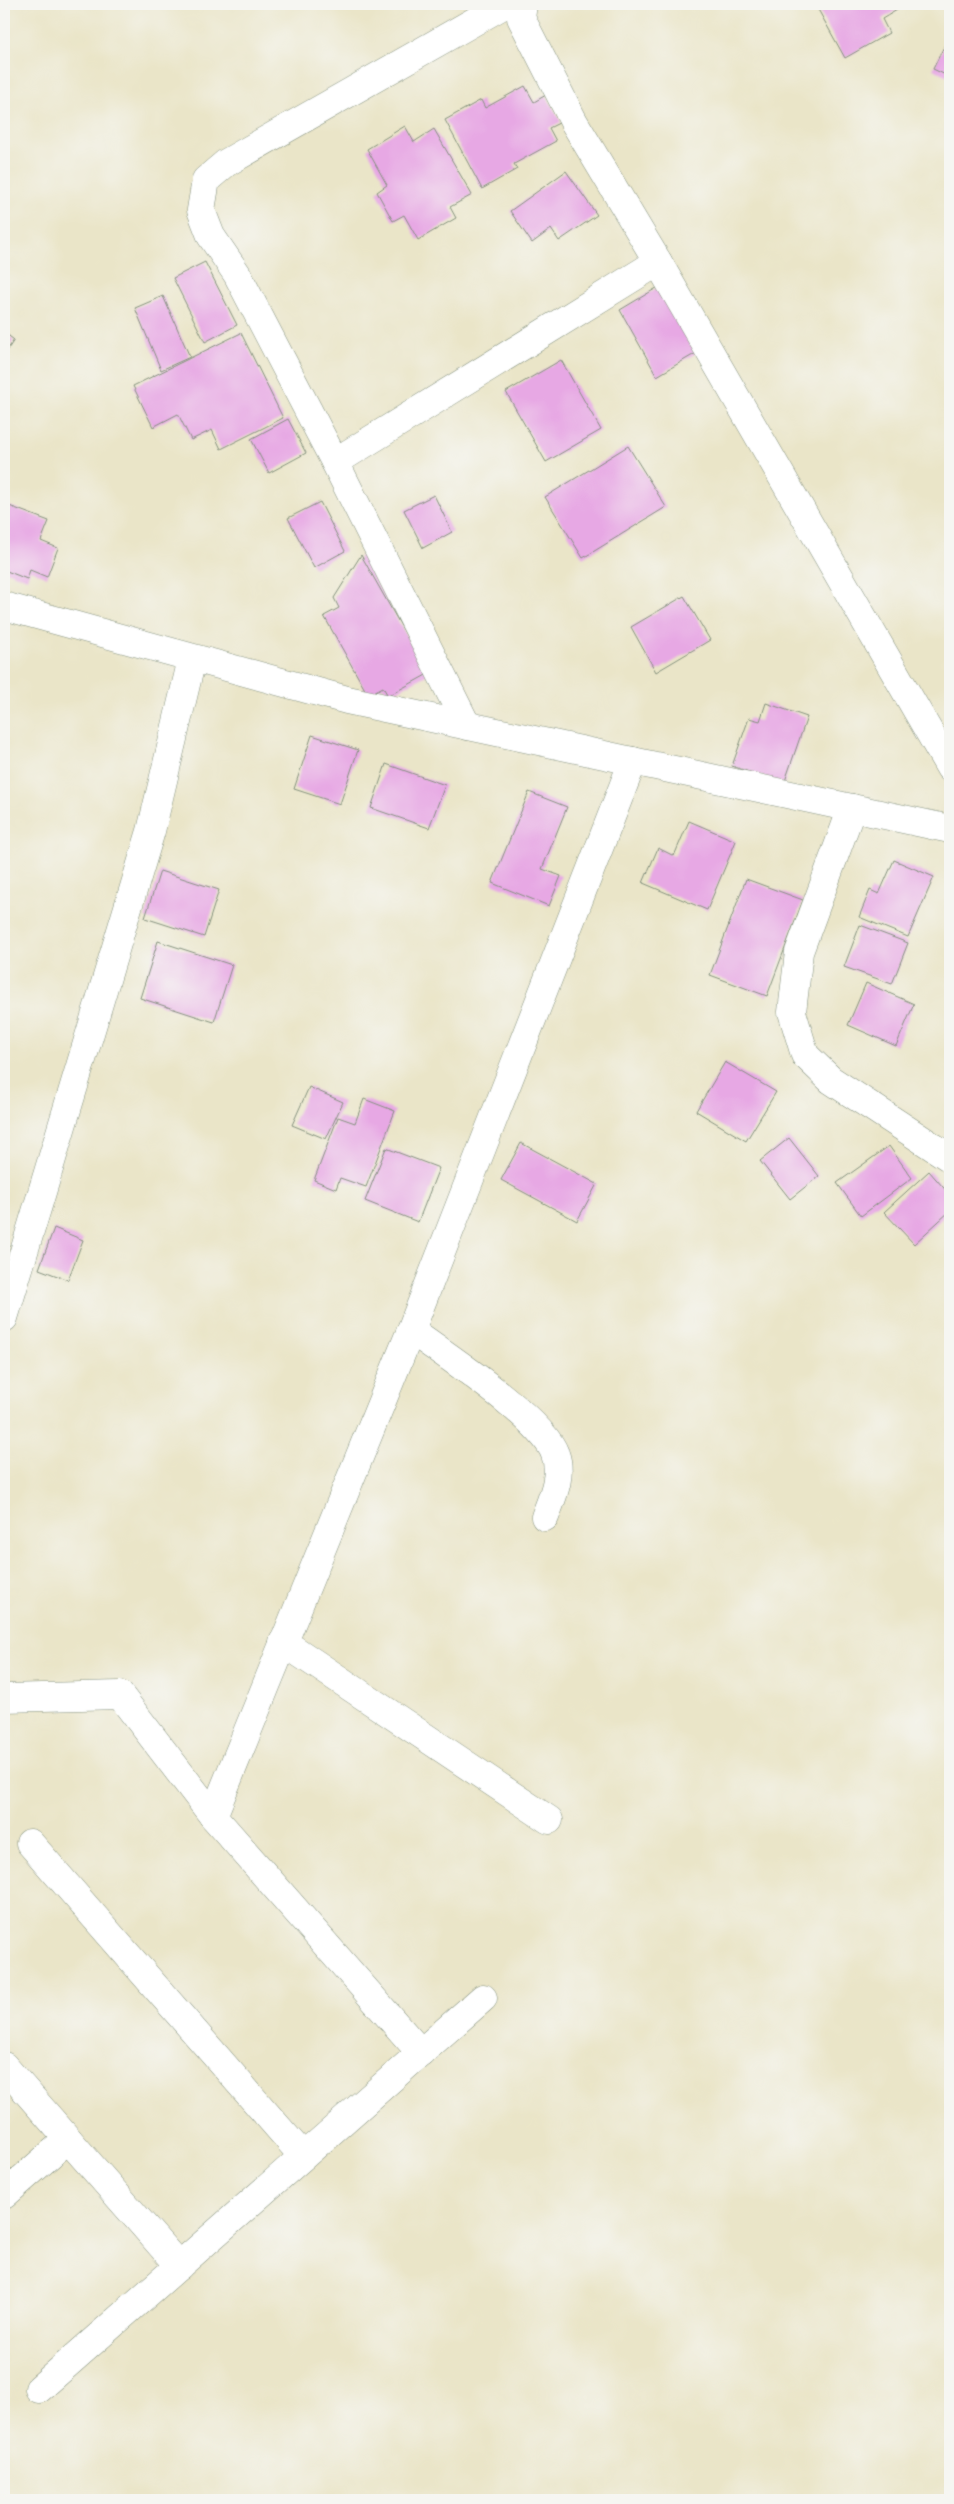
<svg xmlns="http://www.w3.org/2000/svg" width="954" height="2504" font-family="'Libre Caslon Text',serif">
  <style>
    .building { fill: #e7a8e4 }
    .lines { fill: none; stroke-linecap: round; stroke-linejoin: round }
    .minor-casing { stroke: #84917e; stroke-width: 29 }
    .minor { stroke: #fff; stroke-width: 28 }
  </style>
  <rect width="100%" height="100%" fill="#f6f6f2"/>
  <filter id="ink" filterUnits="userSpaceOnUse"><feTurbulence type="fractalNoise" baseFrequency=".02" numOctaves="2"/><feDisplacementMap in="SourceGraphic" scale="10" xChannelSelector="R" yChannelSelector="G"/><feConvolveMatrix kernelMatrix="1 2 1 2 8 2 1 2 1" color-interpolation-filters="sRGB"/></filter>
  <filter id="wash" filterUnits="userSpaceOnUse"><feTurbulence type="fractalNoise" baseFrequency=".0096" numOctaves="4" result="noise"/><feDisplacementMap in="SourceGraphic" scale="20" xChannelSelector="R" yChannelSelector="G"/><feGaussianBlur stdDeviation="1.12" result="paint"/><feColorMatrix in="noise" values="0 0 0 0 0 0 0 0 0 0 0 0 0 0 0 0 0 1.4 0 .05"/><feComposite in="paint" operator="in"/></filter>
  <g filter="url(#wash)">
    <rect width="100%" height="100%" fill="#eae5c8"/>
    <g id="blocks">
      <!-- building -->
      <g class="building">
        <polygon points="815,4 907,4 882,19 889,33 845,58"/>
        <polygon points="950,34 950,77 933,69"/>
        <polygon points="525,86 534,102 546,95 561,122 549,128 556,141 514,164 517,169 482,189 445,120 481,100 485,108"/>
        <polygon points="405,126 414,142 434,129 472,195 450,207 456,218 418,240 404,215 393,221 377,192 387,185 367,149"/>
        <polygon points="566,171 597,215 559,241 551,229 532,243 510,211"/>
        <polygon points="205,262 237,325 205,342 173,278"/>
        <polygon points="660,286 698,352 657,376 620,310"/>
        <polygon points="163,296 190,357 161,370 135,308"/>
        <polygon points="4,332 14,340 4,355"/>
        <polygon points="241,333 283,418 221,449 212,430 191,440 178,414 153,427 133,386"/>
        <polygon points="561,360 601,430 546,462 506,392"/>
        <polygon points="288,419 306,453 269,473 251,439"/>
        <polygon points="628,446 666,507 583,558 545,497"/>
        <polygon points="434,495 452,532 423,548 404,510"/>
        <polygon points="320,502 345,551 314,568 288,518"/>
        <polygon points="4,504 49,521 41,541 58,548 47,577 30,570 27,579 4,570"/>
        <polygon points="361,555 428,674 388,696 383,687 368,695 324,616 339,608 334,598"/>
        <polygon points="684,596 710,640 656,672 631,627"/>
        <polygon points="766,703 807,717 784,784 732,766 749,718 760,721"/>
        <polygon points="312,735 358,750 340,804 294,789"/>
        <polygon points="386,764 445,785 429,828 371,808"/>
        <polygon points="529,792 567,807 542,869 561,876 549,906 492,883"/>
        <polygon points="689,821 736,841 707,910 643,883 658,848 674,856"/>
        <polygon points="894,860 934,877 908,937 859,917 870,890 879,894"/>
        <polygon points="160,871 219,890 204,937 145,918"/>
        <polygon points="746,879 803,900 767,996 710,975"/>
        <polygon points="860,925 908,943 892,984 844,967"/>
        <polygon points="158,941 232,965 214,1022 140,998"/>
        <polygon points="866,983 914,1004 896,1046 848,1025"/>
        <polygon points="725,1062 776,1092 746,1141 696,1111"/>
        <polygon points="309,1087 343,1102 326,1139 292,1125"/>
        <polygon points="364,1099 395,1111 366,1187 340,1178 336,1189 314,1180 338,1117 355,1123"/>
        <polygon points="789,1138 819,1176 790,1199 760,1161"/>
        <polygon points="521,1143 597,1184 577,1221 501,1180"/>
        <polygon points="889,1146 912,1178 861,1216 837,1183"/>
        <polygon points="386,1148 439,1168 418,1222 365,1201"/>
        <polygon points="929,1171 950,1195 950,1211 914,1244 884,1212"/>
        <polygon points="54,1228 83,1240 68,1280 39,1269"/>
      </g>
    </g>
  </g>
  <g filter="url(#ink)">
    <use href="#blocks" fill-opacity="0" stroke="#84917e" stroke-width="1"/>
    <g class="lines">
      <!-- minor casing -->
      <g class="minor-casing">
        <g id="minor">
          <polyline points="523,4 521,18 574,122 658,262 950,768"/>
          <polyline points="335,462 658,262"/>
          <polyline points="4,606 347,700 950,829"/>
          <polyline points="467,726 335,462 237,274 211,236 201,210 206,180 226,163 505,4"/>
          <polyline points="852,808 799,952 792,1012 805,1055 831,1080 950,1158"/>
          <polyline points="4,1318 151,831 192,659"/>
          <path d="M411,1330C444,1354 543,1419 555,1454C563,1475 552,1498 545,1517"/>
          <polyline points="283,1642 549,1820"/>
          <polyline points="4,1698 120,1695 213,1816 421,2053"/>
          <polyline points="213,1816 411,1330 633,761"/>
          <polyline points="30,1843 303,2156"/>
          <polyline points="4,2066 179,2266"/>
          <polyline points="4,2195 68,2139"/>
          <polyline points="39,2389 483,1998"/>
        </g>
      </g>
      <!-- minor -->
      <use href="#minor" class="minor"/>
    </g>
  </g>
  <!-- margin -->
  <rect width="954" height="2504" fill="none" stroke="#f6f6f2" stroke-width="20"/>
</svg>
